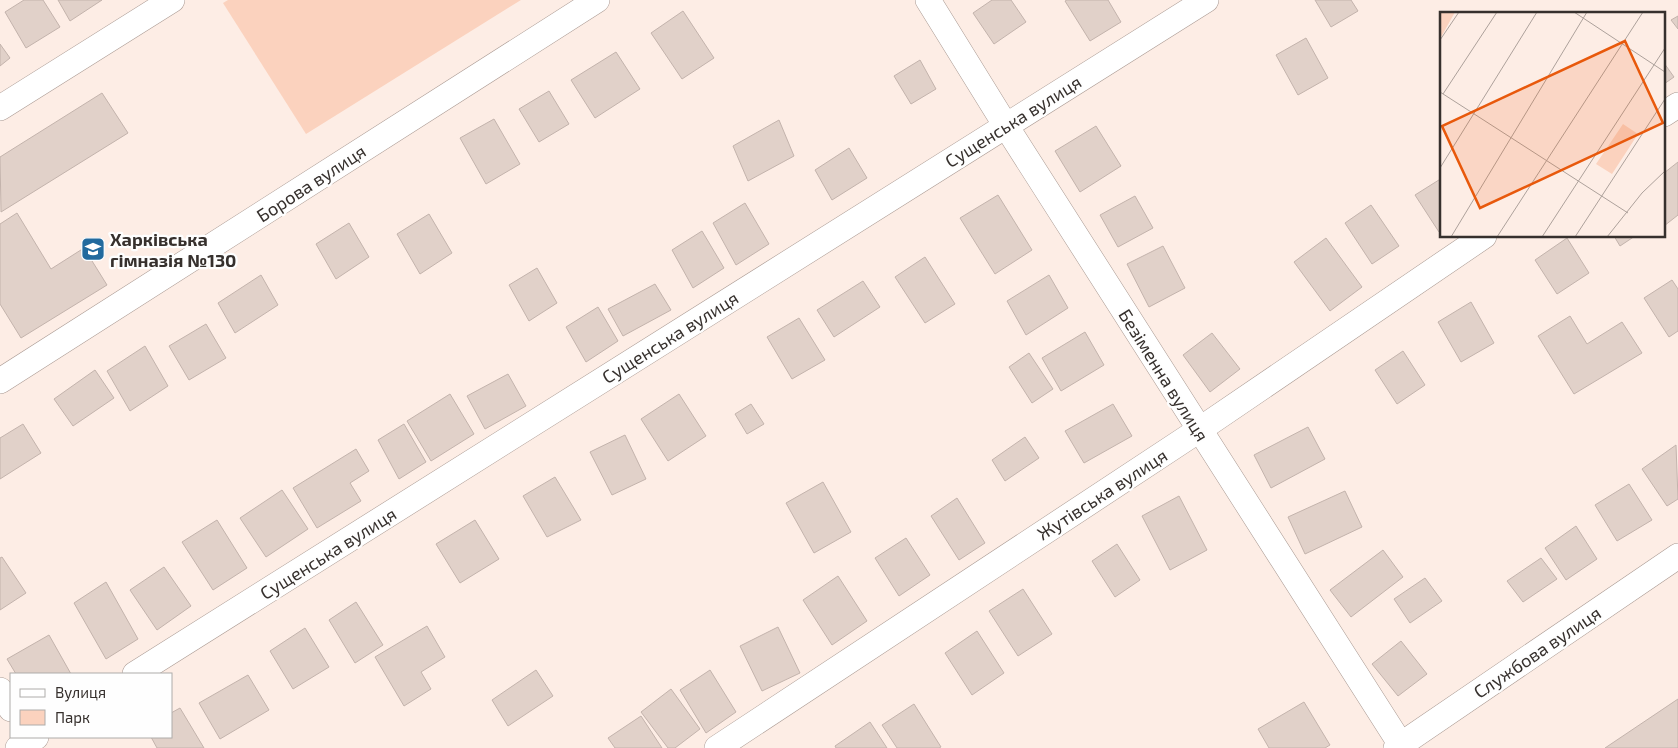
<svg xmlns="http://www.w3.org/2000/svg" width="1678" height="748" font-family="'Exo 2',sans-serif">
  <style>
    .green { fill: #fbd2be }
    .building { fill: #e1d1c9; stroke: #c3b3ac }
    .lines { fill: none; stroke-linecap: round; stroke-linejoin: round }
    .street-casing { stroke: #aa9a93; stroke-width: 26 }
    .street { stroke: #fff; stroke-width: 25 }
    .labels { text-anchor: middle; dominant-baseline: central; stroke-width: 4.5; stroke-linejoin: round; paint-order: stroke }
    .street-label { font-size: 18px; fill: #36302d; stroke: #fefefe }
    .poi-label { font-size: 18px; font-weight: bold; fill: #36302d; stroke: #fefefe; text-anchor: start }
    .inset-road { fill: none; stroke: #ada19b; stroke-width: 1 }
    .view { fill: #e8590c; fill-opacity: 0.15; stroke: #e8590c; stroke-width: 2.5 }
    .inset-edge { fill: none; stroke: #36302d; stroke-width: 2.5 }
  </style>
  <rect width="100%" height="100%" fill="#fdede5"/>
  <!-- green -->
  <polygon class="green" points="228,0 521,0 306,134 223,3"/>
  <!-- building -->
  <g class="building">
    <polygon points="24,0 43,0 60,27 26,48 5,12"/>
    <polygon points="58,0 102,0 70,21"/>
    <polygon points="992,0 1011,0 1026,22 994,44 973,13"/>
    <polygon points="1067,0 1108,0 1121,22 1090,41 1065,1"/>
    <polygon points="1315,0 1351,0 1358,11 1331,27"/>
    <polygon points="683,11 714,58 682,79 651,33"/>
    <polygon points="1678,16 1678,29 1671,20"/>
    <polygon points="1306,38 1328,78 1298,95 1276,55"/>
    <polygon points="0,44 10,58 0,66"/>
    <polygon points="616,52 640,89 595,118 571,80"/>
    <polygon points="920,60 936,89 911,104 894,76"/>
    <polygon points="1664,63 1674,77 1664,84"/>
    <polygon points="549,91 569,124 539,142 519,109"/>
    <polygon points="102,93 128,133 1,212 0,157"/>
    <polygon points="494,119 520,164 486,184 460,138"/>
    <polygon points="779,120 794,156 748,181 733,146"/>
    <polygon points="1096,126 1121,166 1080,192 1055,151"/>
    <polygon points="849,148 867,178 832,200 815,170"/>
    <polygon points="1678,162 1678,215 1664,226 1664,173"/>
    <polygon points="1442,178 1442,230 1439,232 1415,195"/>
    <polygon points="998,195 1032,250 995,274 960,218"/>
    <polygon points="1135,196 1153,228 1118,247 1100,215"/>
    <polygon points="745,203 769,244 736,265 713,223"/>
    <polygon points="1371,205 1399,246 1372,264 1345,223"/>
    <polygon points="17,213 51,269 84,248 107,285 21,338 0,304 0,224"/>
    <polygon points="429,214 452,253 420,274 397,234"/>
    <polygon points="349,223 369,257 336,279 316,244"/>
    <polygon points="702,231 724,268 693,288 672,250"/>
    <polygon points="1614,236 1635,236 1620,246"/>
    <polygon points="1326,238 1362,287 1330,311 1294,262"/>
    <polygon points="1567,238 1589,273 1557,294 1535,260"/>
    <polygon points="1163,246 1185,288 1149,307 1127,264"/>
    <polygon points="925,257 955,304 925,323 895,277"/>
    <polygon points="537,268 557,303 529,321 509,285"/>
    <polygon points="261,275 278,305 235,333 218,303"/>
    <polygon points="1049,275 1068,308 1026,335 1007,301"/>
    <polygon points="1672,280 1678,289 1678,331 1669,337 1644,298"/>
    <polygon points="863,281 880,307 834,337 817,310"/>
    <polygon points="655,284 671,310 623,336 608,309"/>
    <polygon points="1471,302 1494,343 1461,362 1438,322"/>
    <polygon points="598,307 618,341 586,362 566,327"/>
    <polygon points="1570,316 1587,344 1622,322 1642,353 1574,394 1538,336"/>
    <polygon points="799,318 825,360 792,379 767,337"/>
    <polygon points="206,324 226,358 189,380 169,346"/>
    <polygon points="1085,332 1104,365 1061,391 1042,358"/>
    <polygon points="1212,333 1240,369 1210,392 1183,355"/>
    <polygon points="145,346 168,386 130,411 107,371"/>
    <polygon points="1403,351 1425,385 1397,404 1375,370"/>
    <polygon points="1029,353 1053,389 1032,403 1009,367"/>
    <polygon points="95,370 114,398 73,426 54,399"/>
    <polygon points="508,374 526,406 485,429 467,396"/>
    <polygon points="450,394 474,434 431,461 407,421"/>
    <polygon points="679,394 706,436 668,461 641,419"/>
    <polygon points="751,404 764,424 747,434 735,414"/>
    <polygon points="1113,404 1132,436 1084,463 1065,431"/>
    <polygon points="23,424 41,453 0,479 0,438"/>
    <polygon points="404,424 426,462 399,479 378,440"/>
    <polygon points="1308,427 1325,459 1271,488 1254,455"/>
    <polygon points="625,435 646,479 612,495 590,452"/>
    <polygon points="1025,437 1039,458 1005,481 992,460"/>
    <polygon points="1676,445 1678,499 1667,506 1642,469"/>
    <polygon points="356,449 369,471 350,483 361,501 317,528 293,488"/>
    <polygon points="555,477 581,520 547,537 523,496"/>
    <polygon points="823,482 851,532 814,553 786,503"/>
    <polygon points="1629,484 1652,520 1617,541 1595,505"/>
    <polygon points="282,490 308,529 266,557 240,518"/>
    <polygon points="1345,491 1362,527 1305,554 1288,517"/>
    <polygon points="1179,496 1207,550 1170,570 1142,516"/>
    <polygon points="957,498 985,543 959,560 931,516"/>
    <polygon points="217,520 247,568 213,590 182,542"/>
    <polygon points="475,520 499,559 460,583 436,544"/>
    <polygon points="1576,526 1597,559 1566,580 1545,548"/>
    <polygon points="906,538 930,575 899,596 875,558"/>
    <polygon points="1117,544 1140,580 1115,597 1092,561"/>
    <polygon points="1383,550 1403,577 1351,617 1330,590"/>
    <polygon points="2,557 26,593 0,610 0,558"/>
    <polygon points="1541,558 1557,579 1523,602 1507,581"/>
    <polygon points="164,567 191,606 157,630 130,590"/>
    <polygon points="838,576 867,621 832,645 803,600"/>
    <polygon points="1425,578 1442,601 1410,623 1394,599"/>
    <polygon points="106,582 138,639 106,659 74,603"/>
    <polygon points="1023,589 1052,634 1018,656 989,611"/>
    <polygon points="356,602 383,645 355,663 329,620"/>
    <polygon points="427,626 445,657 421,672 431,689 404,706 375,657"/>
    <polygon points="778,627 800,673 762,691 740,646"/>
    <polygon points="305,628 329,667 293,689 270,651"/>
    <polygon points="977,631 1004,673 972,695 945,653"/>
    <polygon points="49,635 71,674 16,674 7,659"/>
    <polygon points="1401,641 1427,674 1398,696 1372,664"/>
    <polygon points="536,670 553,696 508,726 492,700"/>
    <polygon points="710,670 736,712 706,733 680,690"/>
    <polygon points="248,675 269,710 220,739 199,703"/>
    <polygon points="671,689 700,729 675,748 668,748 641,712"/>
    <polygon points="1678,699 1678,748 1605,748"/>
    <polygon points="1304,702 1330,745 1325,748 1269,748 1258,729"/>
    <polygon points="914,704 941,747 939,748 897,748 882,725"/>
    <polygon points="180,708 204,748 157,748 151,737 171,737 171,713"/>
    <polygon points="641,716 662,748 615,748 608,738"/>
    <polygon points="870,722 887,748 836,748 835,746"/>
  </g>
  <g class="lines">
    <!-- street casing -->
    <g class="street-casing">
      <g id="street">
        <polyline points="928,0 1006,126 1403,748"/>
        <polyline points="0,108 172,0"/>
        <polyline points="1664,114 1678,105"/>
        <polyline points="0,381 597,0"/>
        <polyline points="135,674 1206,0"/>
        <polyline points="0,690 11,709"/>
        <polyline points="18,748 36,737"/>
        <polyline points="717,748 1199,430 1484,236"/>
        <polyline points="1396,748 1678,556"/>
      </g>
    </g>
    <!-- street -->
    <use href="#street" class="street"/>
  </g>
  <!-- icons -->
  <defs>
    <g id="school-square" transform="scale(1.25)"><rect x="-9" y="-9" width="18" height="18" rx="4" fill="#226a9e" stroke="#fefefe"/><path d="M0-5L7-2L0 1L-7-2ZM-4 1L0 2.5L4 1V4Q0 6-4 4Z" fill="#fff"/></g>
  </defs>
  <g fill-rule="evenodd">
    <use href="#school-square" x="93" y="249"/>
  </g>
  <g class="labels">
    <!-- street labels -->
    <g class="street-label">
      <text transform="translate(1013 121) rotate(-32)">Сущенська вулиця</text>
      <text transform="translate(311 183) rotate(-33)">Борова вулиця</text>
      <text transform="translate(670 337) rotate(-32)">Сущенська вулиця</text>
      <text transform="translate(1164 375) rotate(58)">Безіменна вулиця</text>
      <text transform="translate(1102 494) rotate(-33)">Жутівська вулиця</text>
      <text transform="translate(328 553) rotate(-32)">Сущенська вулиця</text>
      <text transform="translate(1537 652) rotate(-34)">Службова вулиця</text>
    </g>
    <!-- poi labels -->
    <g class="poi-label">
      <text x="110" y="239">Харківська<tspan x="110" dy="21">гімназія №130</tspan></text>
    </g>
  </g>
  <!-- overview -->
  <g transform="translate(1440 12)">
    <rect width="225" height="225" fill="#fdede5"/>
    <path d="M0,0H15L0,27ZM183,112L198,122L172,162L156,152Z" fill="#fbd2be"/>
    <path class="inset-road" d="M134,0L225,60M0,28L19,0M0,80L188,201M3,82L57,0M0,156L97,0M11,225L147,0M57,225L203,0M102,225L225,36M135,225L225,87M167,225L202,181L225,159"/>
    <path class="view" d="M185,29L223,111L40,196L2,114Z"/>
    <rect width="225" height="225" class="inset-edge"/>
  </g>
  <!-- legend -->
  <rect x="10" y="673" width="162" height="65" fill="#fefefe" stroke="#aeacaa"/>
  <rect x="20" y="689" width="25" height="8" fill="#ffffff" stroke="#aeacaa"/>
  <text x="55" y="698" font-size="15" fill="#36302d">Вулиця</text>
  <rect x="20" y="710" width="25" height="15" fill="#fbd2be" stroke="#aeacaa"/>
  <text x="55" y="723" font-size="15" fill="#36302d">Парк</text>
</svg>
